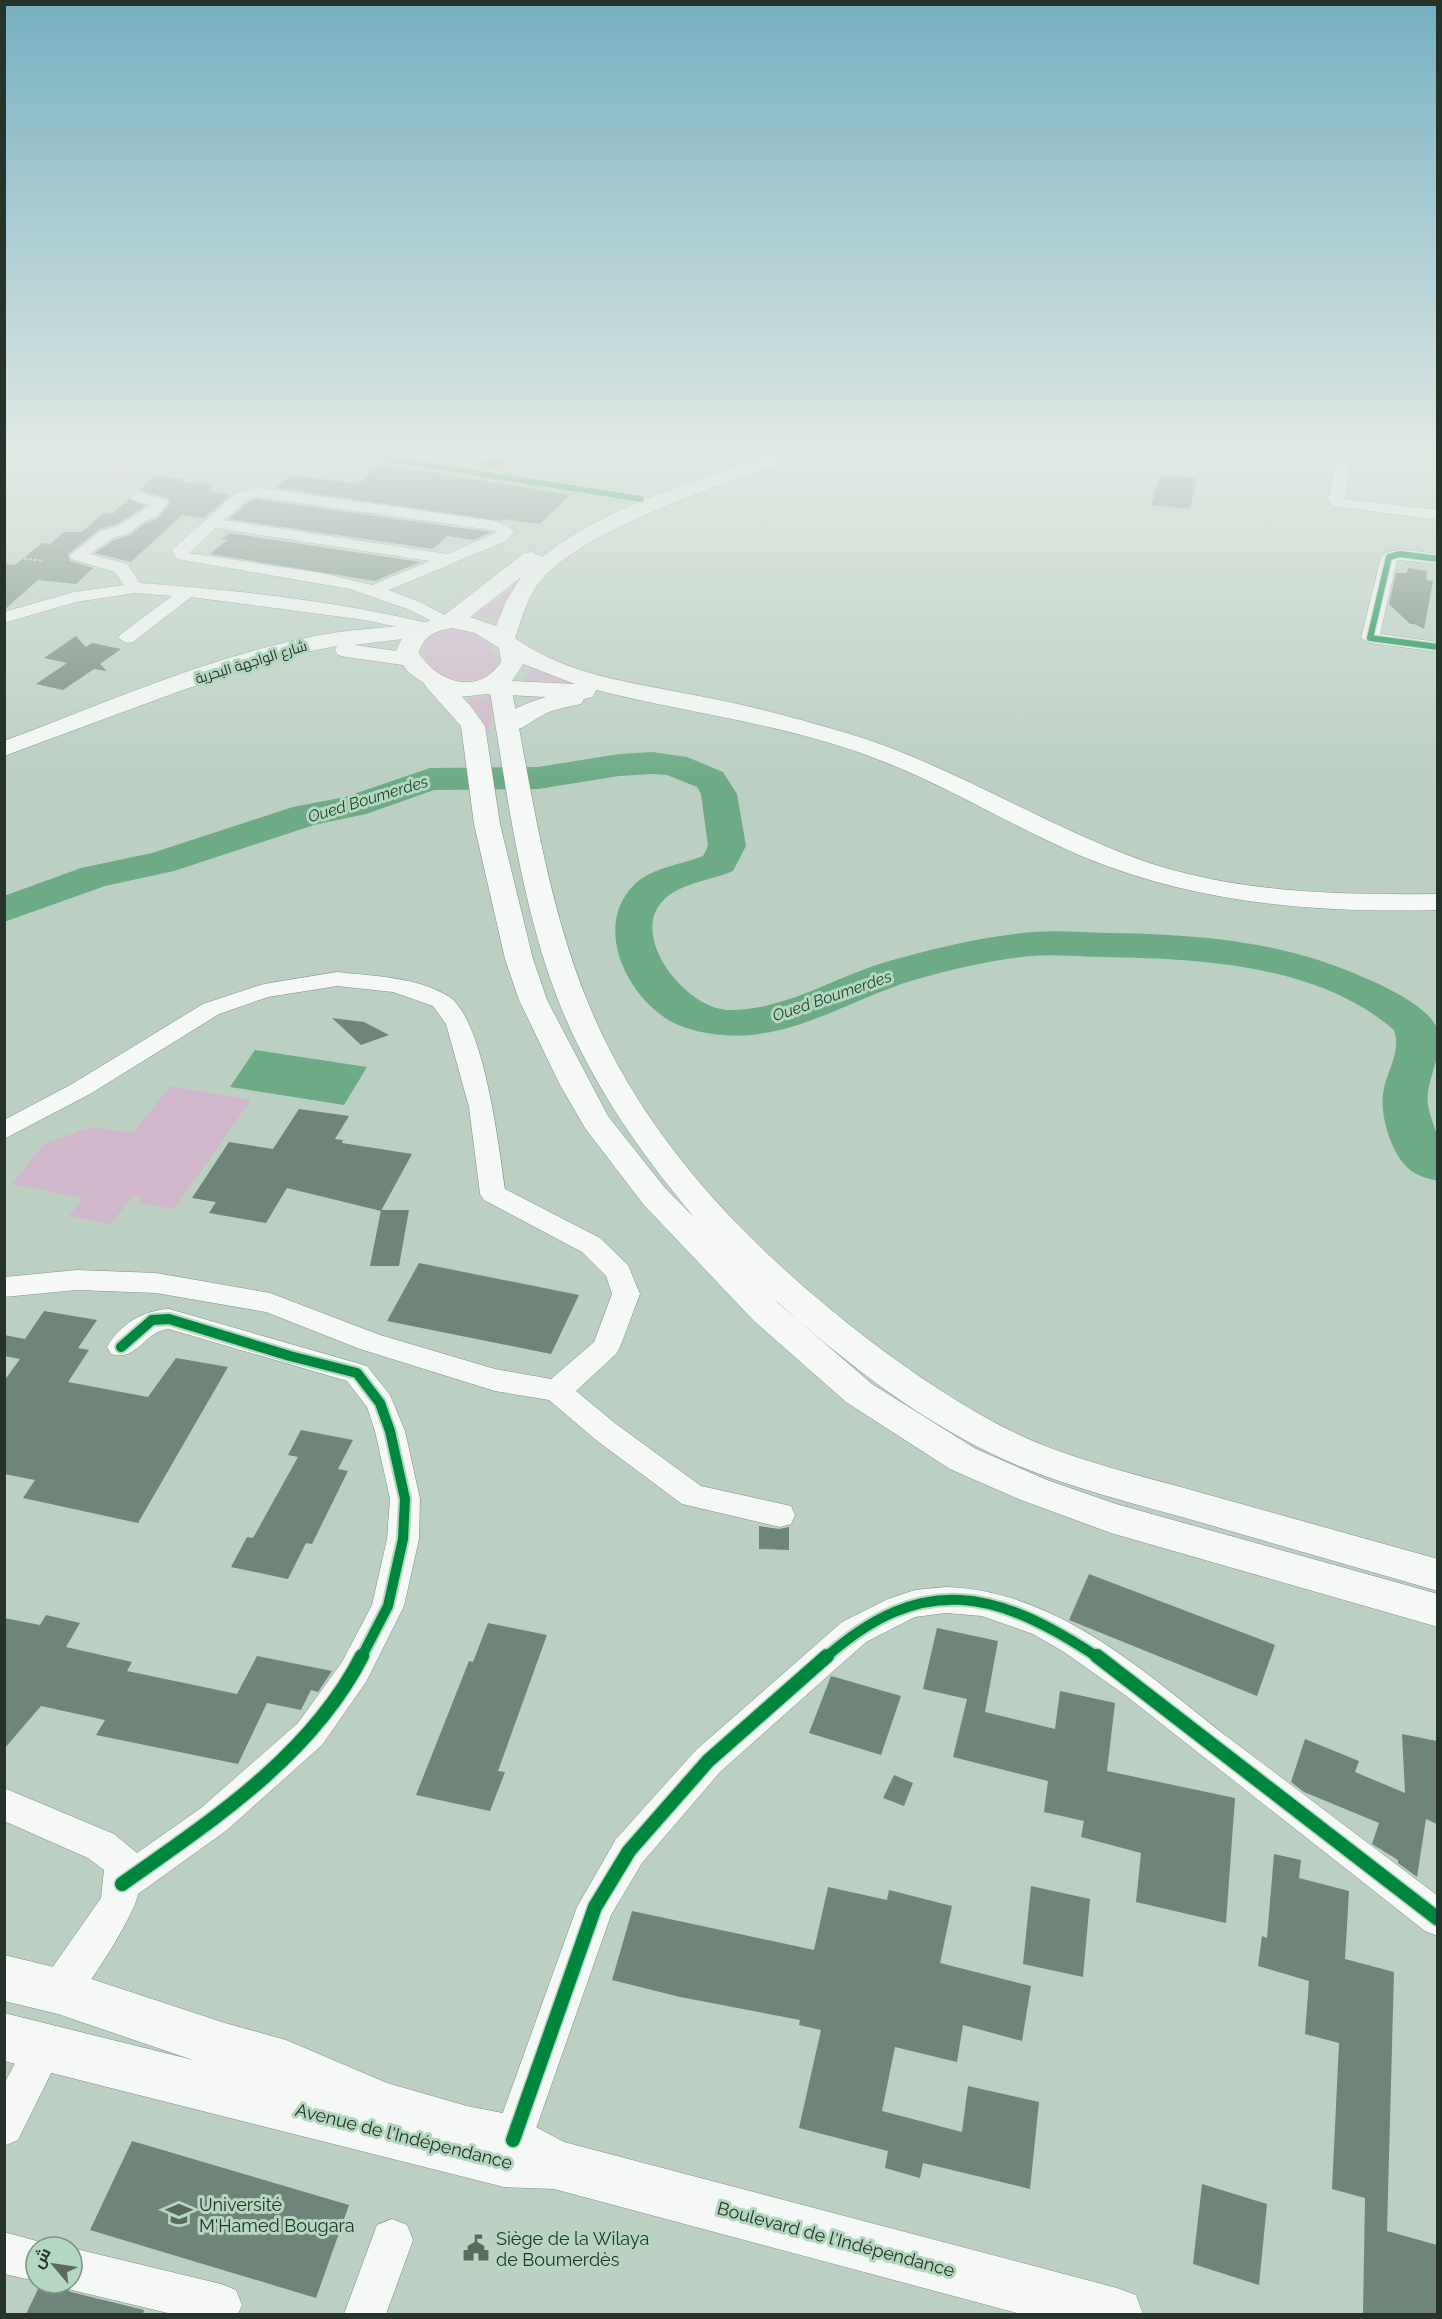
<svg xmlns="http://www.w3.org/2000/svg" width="1442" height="2319" font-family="Raleway,Cairo,sans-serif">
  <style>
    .green { fill: #d1b7cb }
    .water { fill: #6cab86 }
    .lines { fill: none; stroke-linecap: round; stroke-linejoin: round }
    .river { fill: #6cab86; fill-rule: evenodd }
    .building { fill: #708579 }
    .minor-casing { stroke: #809086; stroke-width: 1 }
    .major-casing { stroke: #809086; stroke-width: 1 }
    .highway-casing { stroke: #809086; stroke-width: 1 }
    .path { stroke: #c6ccc8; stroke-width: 2; stroke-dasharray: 3 2; stroke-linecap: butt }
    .minor { fill: #f5f8f6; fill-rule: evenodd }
    .major { fill: #f5f8f6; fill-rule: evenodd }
    .highway { fill: #f5f8f6; fill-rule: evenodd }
    .cycleway-far2-casing { stroke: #b3d7bf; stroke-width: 8 }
    .cycleway-far1-casing { stroke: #b3d7bf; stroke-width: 14 }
    .cycleway-casing { stroke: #b3d7bf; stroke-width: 17 }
    .cycleway-far2 { stroke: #00873e; stroke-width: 6 }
    .cycleway-far1 { stroke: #00873e; stroke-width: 10 }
    .cycleway { stroke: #00873e; stroke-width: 14 }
    .labels { text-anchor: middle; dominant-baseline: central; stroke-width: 6; stroke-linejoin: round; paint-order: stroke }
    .far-street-label { font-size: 14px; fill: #25332a; stroke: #b3d7bf }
    .water-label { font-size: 16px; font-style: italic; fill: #1b3f2a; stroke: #b3d7bf }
    .near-street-label { font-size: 18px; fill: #25332a; stroke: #b3d7bf }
    .near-poi-label { font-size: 18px; fill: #25332a; stroke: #b3d7bf; text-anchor: start }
  </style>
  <rect width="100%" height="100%" fill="#bbcfc2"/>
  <!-- green -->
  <g class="green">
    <polygon points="35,457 231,457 209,463 211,479 145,471 122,479 84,466"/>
    <polygon points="515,585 499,621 470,614 501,597"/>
    <path d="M456,627C477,634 501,646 497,672C466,691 410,676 427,635Z"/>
    <polygon points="532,667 582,686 522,682"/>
    <polygon points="493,695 490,736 479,714 466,700"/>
    <polygon points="170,1086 251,1100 174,1209 139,1203 142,1198 132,1196 111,1224 69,1216 83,1198 12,1184 44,1144 91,1127 133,1133"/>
  </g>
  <!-- water -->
  <polygon class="water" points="255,1050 367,1067 344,1105 230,1087"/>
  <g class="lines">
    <!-- river -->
    <path class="river" d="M652,752L687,757L723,772L728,780L737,794L746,846L733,871C710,881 677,883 661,903C631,938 685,1008 728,1010C785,1011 836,976 889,961C936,948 985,936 1033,932C1057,930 1082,932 1107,933C1191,934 1277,940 1356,974C1379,984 1430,1005 1438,1031C1442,1052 1431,1072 1428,1092C1425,1110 1436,1125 1438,1142C1439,1155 1438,1168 1438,1181C1427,1178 1416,1176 1408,1168C1391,1153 1380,1115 1383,1094C1386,1071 1402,1053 1394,1030C1318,964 1201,959 1105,957C1081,957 1056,954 1031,956C992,960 952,969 914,980C853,998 791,1041 724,1035C707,1034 687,1030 672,1022C626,997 592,925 635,884C653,867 681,865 703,856L708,846L701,794L697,787L667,775L652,774L619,776L538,789L434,790L366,814L314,825L174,871L105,886L4,922V896L81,868L152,853L293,807L345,797L430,768L538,767L619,754Z"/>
  </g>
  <!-- building -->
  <g class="building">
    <polygon points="487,457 516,457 501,470 476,466"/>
    <polygon points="381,464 570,495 540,524 504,519 502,521 276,488 292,475 357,484"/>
    <polygon points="156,475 184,479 181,482 215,485 209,491 231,495 204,518 182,515 131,562 95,553 114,540 131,535 142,525 158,518 170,504 167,498 139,490"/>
    <polygon points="1160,475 1197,478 1190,509 1152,505"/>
    <polygon points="129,499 145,506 117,524 100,529 68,554 70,561 93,568 76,584 38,580 4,610 4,564 15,565 42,543 50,544 64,532 82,532 104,513 112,514"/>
    <polygon points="257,499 260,500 491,532 474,540 447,536 433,549 229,519 248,502"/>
    <polygon points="230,533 420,562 375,581 210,554 227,540 222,539"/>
    <polygon points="1408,568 1427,571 1426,580 1433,581 1424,629 1414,624 1410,624 1389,604 1396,573 1407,573"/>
    <polygon points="76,636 86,647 92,643 121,649 100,664 107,671 94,669 63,690 36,684 67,663 44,658"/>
    <polygon points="332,1018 364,1022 389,1035 361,1045"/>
    <polygon points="299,1109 349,1116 335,1139 343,1140 342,1143 412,1154 381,1211 287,1188 266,1223 209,1213 216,1202 192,1198 229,1142 273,1149"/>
    <polygon points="381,1210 409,1210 399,1266 370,1266"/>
    <polygon points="419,1263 579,1295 551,1354 387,1321"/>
    <polygon points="44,1311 97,1320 78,1348 89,1350 68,1382 148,1397 176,1358 228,1367 138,1523 23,1498 35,1480 4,1474 4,1381 20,1359 4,1356 4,1335 25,1339"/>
    <polygon points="301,1430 353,1440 338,1469 348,1471 312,1544 306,1543 288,1579 231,1567 247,1537 253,1538 298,1457 288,1455"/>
    <polygon points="759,1526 779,1529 789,1527 789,1550 759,1549"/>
    <polygon points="1089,1574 1275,1645 1257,1696 1069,1620"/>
    <polygon points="46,1615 80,1623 66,1647 132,1662 127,1671 237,1694 257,1656 332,1671 318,1692 311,1690 301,1710 267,1703 238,1764 96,1735 105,1720 41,1706 4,1749 4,1618 40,1625"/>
    <polygon points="488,1623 547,1635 498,1771 505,1772 490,1811 416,1795 469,1661 473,1662"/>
    <polygon points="937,1628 998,1641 985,1712 1055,1729 1060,1691 1115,1703 1107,1771 1235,1798 1226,1923 1136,1902 1141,1853 1081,1837 1084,1821 1044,1812 1048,1781 953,1757 967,1699 923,1689"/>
    <polygon points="831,1676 901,1696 881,1755 809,1733"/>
    <polygon points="1402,1734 1437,1741 1437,1824 1426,1819 1417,1877 1398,1863 1398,1860 1372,1844 1379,1823 1304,1792 1291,1782 1305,1739 1359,1761 1355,1772 1405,1793"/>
    <polygon points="894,1775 913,1783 904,1806 883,1798"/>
    <polygon points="1274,1854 1301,1860 1299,1878 1349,1891 1345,1959 1394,1972 1387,2231 1437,2245 1437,2314 1363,2314 1365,2198 1332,2189 1339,2043 1305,2034 1309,1981 1258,1966 1262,1936 1267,1938"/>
    <polygon points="1031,1886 1090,1899 1083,1977 1023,1964"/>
    <polygon points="828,1887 887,1900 889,1890 952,1906 940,1963 1031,1986 1022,2041 963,2025 957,2062 895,2047 882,2111 962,2132 968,2086 1039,2102 1030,2189 923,2163 920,2178 885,2168 888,2151 799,2128 821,2030 799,2025 800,2020 680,1997 612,1980 632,1911 814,1950"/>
    <polygon points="132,2141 349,2205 316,2298 90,2230"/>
    <polygon points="1202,2184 1267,2204 1259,2285 1193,2264"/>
    <polygon points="41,2283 55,2283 71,2292 144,2310 143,2314 26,2314"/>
  </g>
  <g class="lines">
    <!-- minor casing -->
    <g class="minor-casing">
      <g id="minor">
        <polygon points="367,457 402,457 641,494 649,499 641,504 374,461"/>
        <polygon points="1338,457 1352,457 1344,499 1438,510 1438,520 1333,506 1328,499"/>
        <path d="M256,487L496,521L515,531L506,541L389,590L422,603L450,618L453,622L444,627L410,610L350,589L177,559L172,551L174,548L235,494ZM257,497L492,530L497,532L448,554L224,520L247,500ZM215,528L430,561L372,585L322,573L189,553Z"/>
        <path d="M138,492L166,500L168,503L157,516L141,523L130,533L113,538L90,554L127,564L140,583C238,590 337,601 432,624L435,628L426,633L365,620L191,597L133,642L127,643L118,638L121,634L172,596L135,593L76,602L4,623V612L74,592L124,585L115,572L71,559L69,556L101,531L118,526L150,505L132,500L130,497Z"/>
        <polygon points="1400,549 1438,554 1438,564 1397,560 1380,634 1438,642 1438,652 1370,643 1361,638 1381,557 1383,554"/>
        <path d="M337,972C372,976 417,977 448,996C484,1018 499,1148 505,1189L600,1238L628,1265L640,1294L620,1347L616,1354L576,1391L616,1424L701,1486L791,1506L795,1515L791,1524L780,1527L682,1504L596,1440L549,1400L495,1391L360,1349L266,1312L156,1293L77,1290L4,1297V1277L77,1270L156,1273L270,1293L380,1335L495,1369L551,1379L594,1342L612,1294L606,1276L582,1252L484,1200L480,1194L469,1107L446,1024L433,1006L393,992L337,986L268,997L219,1014L90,1094L4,1139V1120L72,1084L203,1004L264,984Z"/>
        <path d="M169,1309L367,1366L390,1395L405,1431L420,1499L419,1539L404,1606L366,1682L322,1745L227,1830L138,1894C136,1912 86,1993 71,2004C68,2007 62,2008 58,2010L45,2004L39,1991L45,1978L101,1898L104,1870L88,1858L4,1821V1788L114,1834L137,1853L201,1808L298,1723L342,1662L372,1605L387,1539L390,1499L375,1431L367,1407L347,1381L169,1329C145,1330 138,1362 111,1354L107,1347C120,1324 144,1310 169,1309Z"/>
        <path d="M946,1587C1061,1591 1148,1676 1234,1742C1302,1793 1370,1845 1438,1896V1936L1425,1931L1125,1695L1064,1652L1033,1634L982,1616L946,1613L915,1617L866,1642L720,1772L642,1863L611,1915L527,2154L513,2160L499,2154L493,2140L577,1907L616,1839L696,1750L842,1622L888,1599L915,1590Z"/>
        <polygon points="45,2028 59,2033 64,2047 18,2140 4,2146 4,2084 31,2033"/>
        <polygon points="392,2219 407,2225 413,2240 386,2314 344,2314 377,2225"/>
        <polygon points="4,2232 51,2245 36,2247 36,2281 4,2274"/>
        <polygon points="72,2248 221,2284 236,2290 242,2305 238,2314 172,2314 72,2290 57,2283 72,2283"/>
      </g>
    </g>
    <!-- major casing -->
    <g class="major-casing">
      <g id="major">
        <path d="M419,624L427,626L430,631L427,636L354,645L418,654L421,659L418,664L410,666L346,657L338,655L335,650L337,646L281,657L180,691L4,756V741C106,703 208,657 315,636C349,629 385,628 419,624Z"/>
        <path d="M499,674L507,676L510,681C531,787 546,899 587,1000C643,1140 751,1249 869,1340C921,1379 975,1416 1035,1442C1089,1464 1146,1477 1202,1493C1281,1515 1359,1537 1438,1559V1591C1355,1567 1272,1543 1189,1519C1121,1500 1051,1483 988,1452C909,1413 839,1357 774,1299L778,1303L872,1384L976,1449L1047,1480L1116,1504L1438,1594V1627L1111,1533L1021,1500L950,1469L846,1402L754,1321L643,1204L585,1128L560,1085L519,1000L505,959L474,824L461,726L427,688L424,683L427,678H443L470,705L485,726L500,824L533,959L547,1000L608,1116L665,1188L694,1217C648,1162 606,1104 575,1039C522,929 509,800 488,681L491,676Z"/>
        <polygon points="4,1955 58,1968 225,2023 286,2040 387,2083 467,2106 513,2115 564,2142 1117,2288 1136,2295 1143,2314 1021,2314 554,2189 504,2187 4,2061 4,2013 193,2060 58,2014 4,2001"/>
      </g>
    </g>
    <!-- highway casing -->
    <g class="highway-casing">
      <path id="highway" d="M762,457H790L787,461C723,485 574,531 536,587C526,602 521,621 515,638C568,676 631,682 694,695C743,704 792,717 840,731C944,761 1034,820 1135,858C1231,893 1336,895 1438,894V910C1317,913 1199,904 1086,858C1012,827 944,783 869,756C780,723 687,713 596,690L593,697L584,699L581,704C569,707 558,708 547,713C531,720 518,736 499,731L496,726C506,710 529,702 546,697L487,694L460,697L435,691L408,672L395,653L401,640L410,628L443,616L524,553L532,552L542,557C605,507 688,484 762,457ZM521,577L506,601L496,626L470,617ZM453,628L475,633L499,648L501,662C479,696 438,683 419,653C423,636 436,630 453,628ZM523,664L575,684L512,681Z"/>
    </g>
    <!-- path -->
    <g class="path">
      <polyline points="111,457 115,457"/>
      <polyline points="141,457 144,463 152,468 234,481"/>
      <polyline points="230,479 246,467"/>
      <polyline points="4,556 44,561"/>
    </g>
    <!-- minor -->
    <use href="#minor" class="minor"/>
    <!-- major -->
    <use href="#major" class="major"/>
    <!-- highway -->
    <use href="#highway" class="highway"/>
    <!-- cycleway-far2 casing -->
    <g class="cycleway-far2-casing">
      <g id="cycleway-far2">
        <polyline points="374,457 641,499"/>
        <polyline points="1438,559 1400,554 1389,557 1370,638 1438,647"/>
      </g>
    </g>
    <!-- cycleway-far1 casing -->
    <g class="cycleway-far1-casing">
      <g id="cycleway-far1">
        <polyline points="121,1347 152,1320 169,1319 290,1356 357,1373 380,1403 390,1431 405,1499 403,1539 388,1606 361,1658"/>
        <path d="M825,1658C923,1571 997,1590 1099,1658"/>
      </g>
    </g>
    <!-- cycleway casing -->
    <g class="cycleway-casing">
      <g id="cycleway">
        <polyline points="1097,1656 1438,1919"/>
        <path d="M122,1884C211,1821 311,1756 362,1656"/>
        <polyline points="513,2140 595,1907 629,1851 708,1761 827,1656"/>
      </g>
    </g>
    <!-- cycleway-far2 -->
    <use href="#cycleway-far2" class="cycleway-far2"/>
    <!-- cycleway-far1 -->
    <use href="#cycleway-far1" class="cycleway-far1"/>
    <!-- cycleway -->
    <use href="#cycleway" class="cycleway"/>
  </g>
  <!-- sky -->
  <linearGradient id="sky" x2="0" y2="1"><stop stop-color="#76b0c1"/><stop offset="0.58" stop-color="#e0e9e4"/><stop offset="1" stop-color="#e0e9e4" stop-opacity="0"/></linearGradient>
  <rect width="1442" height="782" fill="url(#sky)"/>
  <!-- icons -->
  <defs>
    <g id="university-bare" transform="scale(2.07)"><path d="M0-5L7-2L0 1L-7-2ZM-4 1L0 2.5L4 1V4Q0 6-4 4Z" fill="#5a6a5f" stroke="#b3d7bf" stroke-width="2.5" paint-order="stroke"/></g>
    <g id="civic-bare" transform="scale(2.07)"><path d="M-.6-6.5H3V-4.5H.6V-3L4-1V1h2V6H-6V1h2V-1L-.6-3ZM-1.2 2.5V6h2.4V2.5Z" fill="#5a6a5f" stroke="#b3d7bf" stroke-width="2.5" paint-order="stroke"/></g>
  </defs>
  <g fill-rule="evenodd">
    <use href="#university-bare" x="179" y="2214"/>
    <use href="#civic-bare" x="476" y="2248"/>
  </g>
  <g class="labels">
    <!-- far-street labels -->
    <g class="far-street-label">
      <text transform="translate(251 662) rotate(-17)">شارع الواجهة البحرية</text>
    </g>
    <!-- water labels -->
    <g class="water-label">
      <text transform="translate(368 799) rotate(-17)">Oued Boumerdes</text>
      <text transform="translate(832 996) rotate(-19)">Oued Boumerdes</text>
    </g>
    <!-- near-street labels -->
    <g class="near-street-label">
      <text transform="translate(404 2136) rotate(14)">Avenue de l'Indépendance</text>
      <text transform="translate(836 2239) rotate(15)">Boulevard de l'Indépendance</text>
    </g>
    <!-- near-poi labels -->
    <g class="near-poi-label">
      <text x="199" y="2204">Université<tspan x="199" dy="21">M'Hamed Bougara</tspan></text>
      <text x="496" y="2238">Siège de la Wilaya<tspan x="496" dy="21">de Boumerdès</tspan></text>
    </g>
  </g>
  <!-- border -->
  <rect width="1442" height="2319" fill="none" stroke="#25332a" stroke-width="12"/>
  <!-- north arrow -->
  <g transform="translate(54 2265) rotate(299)"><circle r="28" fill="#b3d7bf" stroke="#7a9583" stroke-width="1.5"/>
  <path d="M0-4.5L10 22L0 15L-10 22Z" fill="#5a6a5f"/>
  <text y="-9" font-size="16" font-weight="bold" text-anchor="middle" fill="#25332a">ش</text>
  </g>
</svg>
